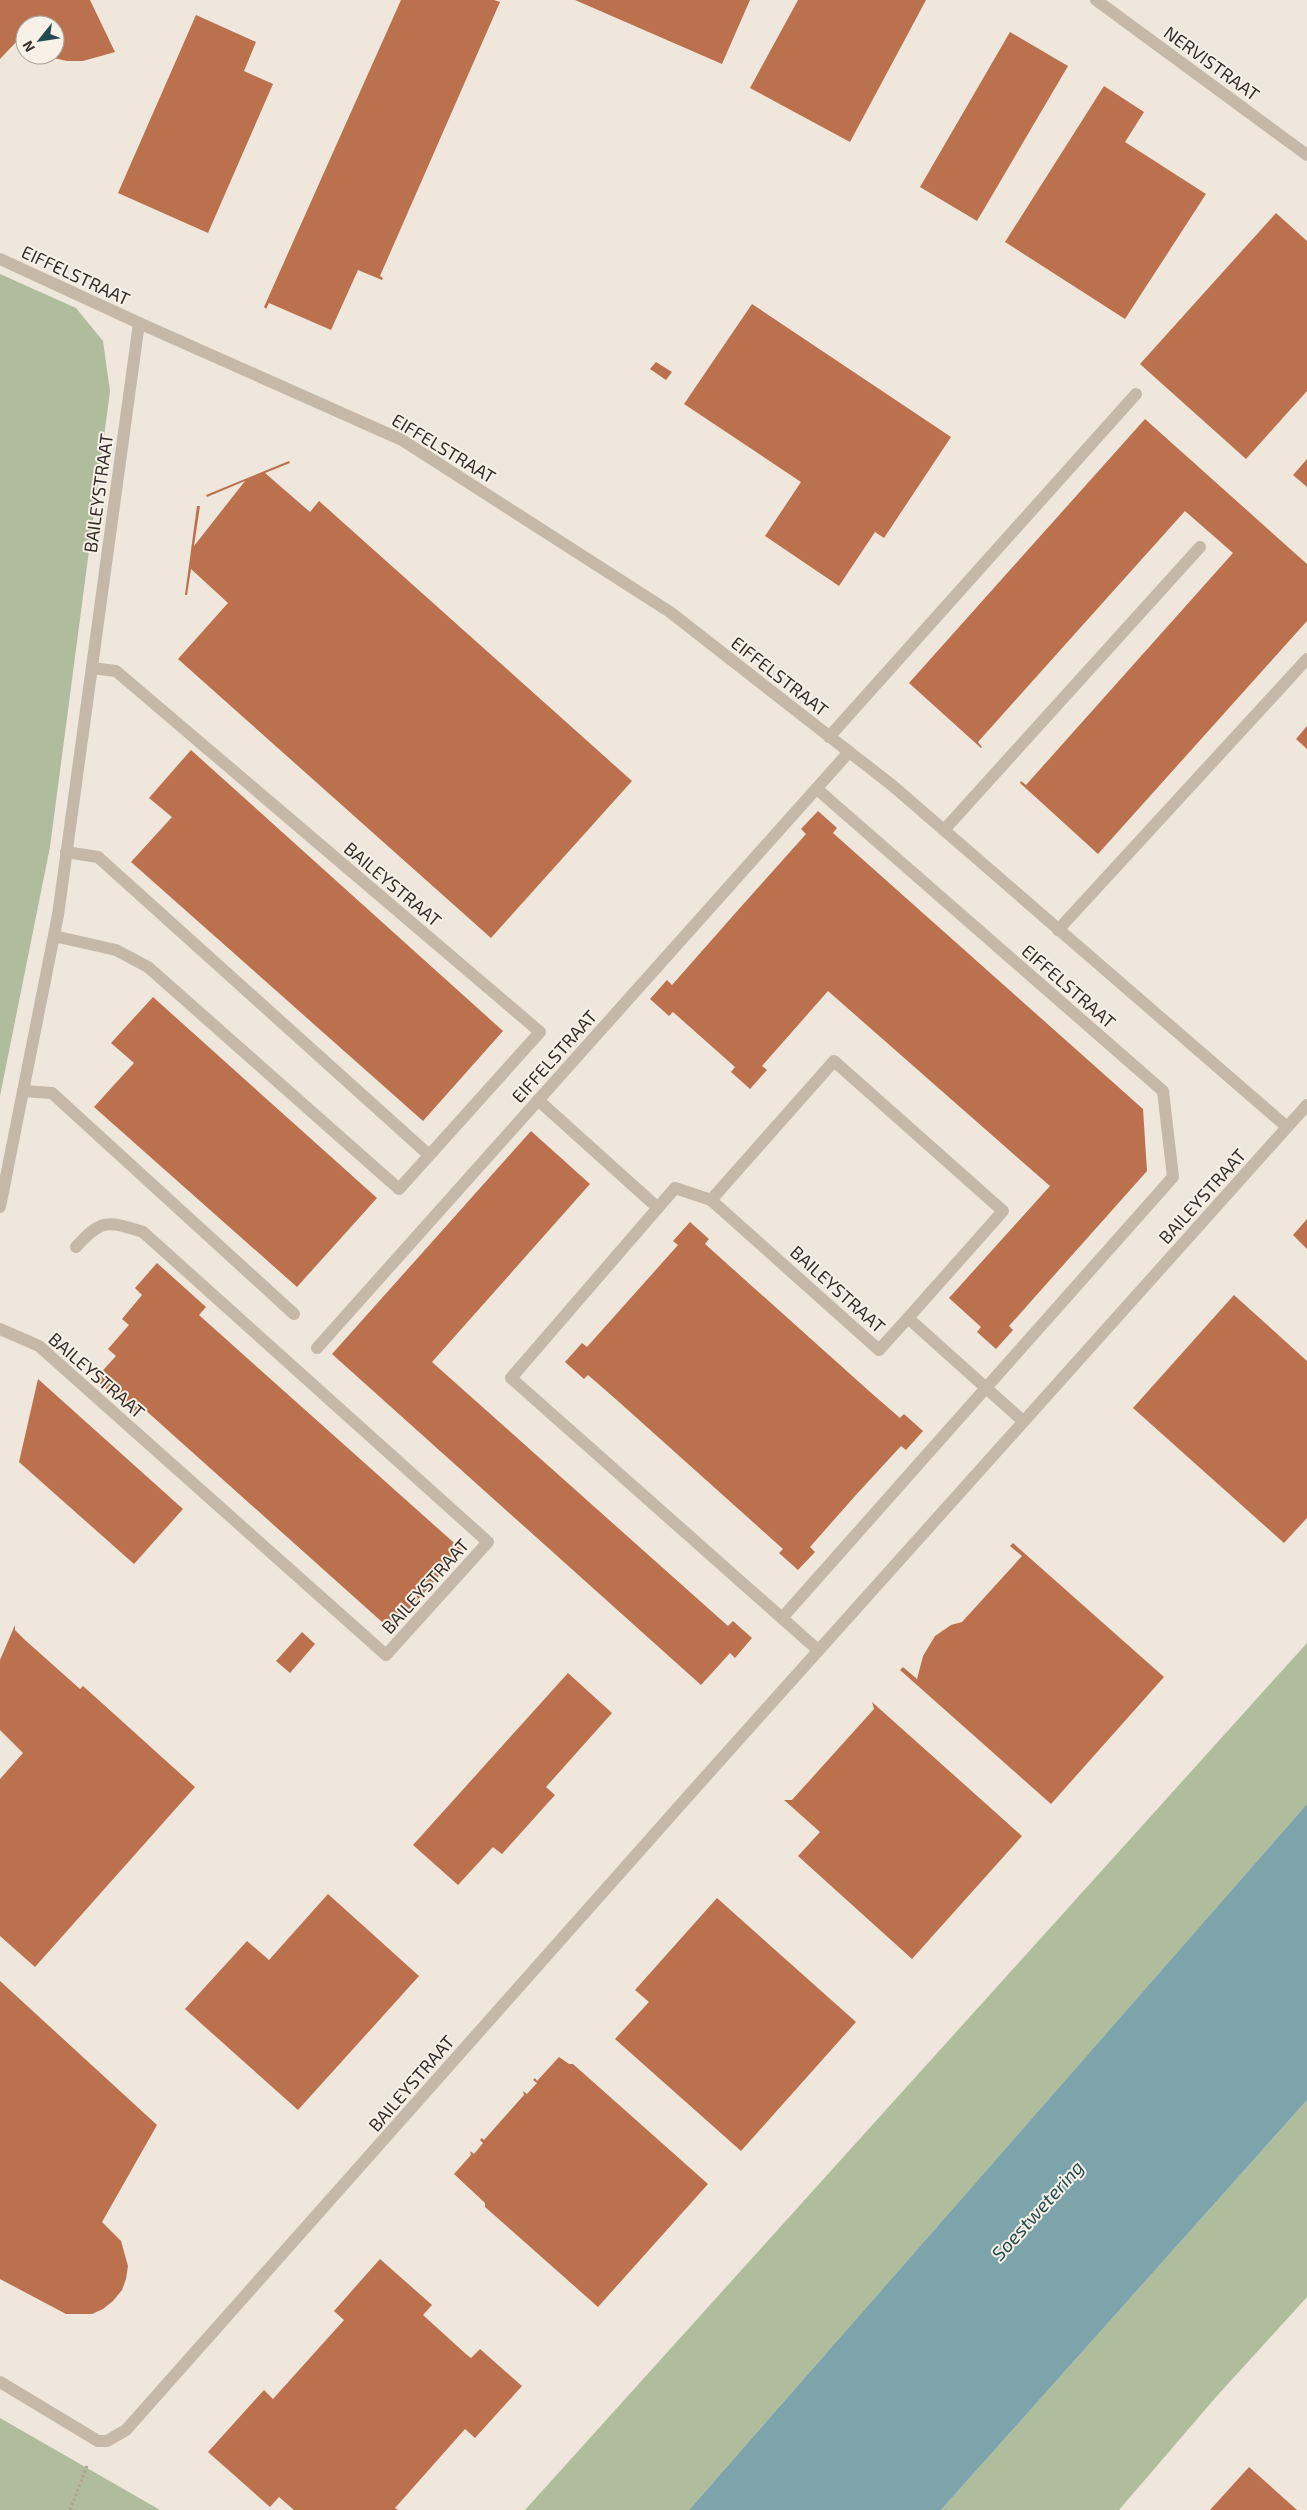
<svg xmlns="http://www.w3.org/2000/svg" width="1307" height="2510" font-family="'Exo 2',sans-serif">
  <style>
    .green { fill: #afbd9c }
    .water { fill: #7ca4aa }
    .building { fill: #bb714d }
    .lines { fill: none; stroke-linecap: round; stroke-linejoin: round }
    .path { stroke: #b2a292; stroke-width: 3; stroke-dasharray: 2.5 2.5; stroke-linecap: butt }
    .service { stroke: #c6b8a8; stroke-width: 12 }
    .minor { stroke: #c6b8a8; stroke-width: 12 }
    .labels { text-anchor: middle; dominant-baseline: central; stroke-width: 4; stroke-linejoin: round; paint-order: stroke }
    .street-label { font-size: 18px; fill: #342c28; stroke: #f7f1e7 }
    .water-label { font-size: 19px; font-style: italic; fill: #214a51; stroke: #f7f1e7 }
  </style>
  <rect width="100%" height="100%" fill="#efe7db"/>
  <!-- green -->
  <g class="green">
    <polygon points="0,274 76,308 103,341 110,391 50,847 0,1096"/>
    <polygon points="1307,1643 1307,1804 689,2510 525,2510"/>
    <polygon points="1307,2100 1307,2297 1216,2397 1119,2510 941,2510"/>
    <polygon points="0,2418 160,2510 0,2510"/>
  </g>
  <!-- water -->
  <polygon class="water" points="1307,1804 1307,2100 941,2510 689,2510"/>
  <!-- building -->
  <g class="building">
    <polygon points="0,0 90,0 115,52 83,61 67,61 49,57 45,55 55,55 55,25 25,25 25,44 19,39 0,59"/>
    <polygon points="401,0 494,0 500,2 380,276 383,278 382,280 358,270 331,330 269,303 266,309 264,307"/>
    <polygon points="575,0 750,0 722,64"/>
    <polygon points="798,0 926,0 850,142 750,88"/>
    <polygon points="196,15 256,42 244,71 273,84 208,233 118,193"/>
    <polygon points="1010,32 1068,66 977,221 920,187"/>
    <polygon points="1104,86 1144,112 1125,142 1206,194 1125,319 1005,242"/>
    <polygon points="1276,213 1307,241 1307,391 1246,459 1140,364"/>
    <polygon points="752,304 951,437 884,538 875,532 839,586 765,536 801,482 684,404"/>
    <polygon points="656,362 672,372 666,380 650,369"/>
    <polygon points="1145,419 1307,564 1307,621 1098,854 1020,783 1021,781 1026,785 1233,553 1185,511 978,742 982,747 981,748 909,683"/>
    <polygon points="1307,459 1307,487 1293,475"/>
    <polygon points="289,461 290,463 265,473 310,512 319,501 632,781 491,938 178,659 228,603 191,569 187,595 185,595 197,506 200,506 194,546 245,481 207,497 206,495"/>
    <polygon points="1307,726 1307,749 1296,739"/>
    <polygon points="191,750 503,1031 423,1121 131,862 172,817 149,798"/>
    <polygon points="818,811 837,828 833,833 1143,1109 1147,1171 1009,1326 1013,1330 996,1349 977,1332 981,1327 949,1298 1050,1186 828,991 762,1066 767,1070 750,1089 731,1072 735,1067 673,1012 669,1016 650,999 667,980 672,985 739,909 806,834 801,829"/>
    <polygon points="153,997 377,1198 297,1287 94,1107 134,1063 111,1043"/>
    <polygon points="531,1131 590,1184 432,1362 728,1626 733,1621 752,1638 735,1658 730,1653 701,1685 332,1354"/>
    <polygon points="1307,1219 1307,1249 1293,1235"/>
    <polygon points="690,1222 709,1239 705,1244 869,1391 900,1418 904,1414 923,1431 906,1450 901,1446 855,1496 810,1547 815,1552 798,1570 779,1553 783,1549 619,1402 588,1375 584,1379 565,1362 582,1343 587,1347 678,1245 673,1241"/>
    <polygon points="157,1263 206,1307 199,1315 462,1550 391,1630 143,1408 136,1416 95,1379 116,1356 108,1349 129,1325 122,1319 142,1295 135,1288"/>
    <polygon points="1234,1295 1307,1361 1307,1518 1284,1543 1133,1408"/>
    <polygon points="38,1379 183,1509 134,1564 19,1462"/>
    <polygon points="1013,1543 1164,1677 1051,1804 900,1670 903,1667 917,1679 923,1656 935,1636 951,1625 962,1622 1022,1556 1010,1546"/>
    <polygon points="15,1625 15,1630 25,1640 80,1689 83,1686 195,1787 35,1967 0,1936 0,1779 23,1753 0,1730 0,1660"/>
    <polygon points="302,1632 315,1644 290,1673 276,1661"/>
    <polygon points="568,1673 612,1713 546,1787 555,1795 502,1854 493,1847 458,1885 413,1845"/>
    <polygon points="872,1702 1022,1836 912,1959 798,1856 820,1832 784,1800 792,1800 874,1709"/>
    <polygon points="328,1894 419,1976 298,2110 185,2009 247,1941 269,1960"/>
    <polygon points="717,1898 856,2022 741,2151 615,2039 649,2002 635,1990"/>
    <polygon points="0,1981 157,2125 102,2222 121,2241 128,2266 126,2279 122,2290 113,2301 103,2309 92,2314 66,2314 0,2279"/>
    <polygon points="559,2057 569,2064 573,2064 708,2184 598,2307 485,2207 485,2203 454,2174 471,2155 470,2151 474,2154 483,2143 480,2140 482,2138 484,2140 524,2095 523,2091 527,2094 537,2083 533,2080 535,2078 537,2081"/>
    <polygon points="380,2259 432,2305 423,2315 467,2355 471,2358 480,2349 522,2386 475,2438 465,2429 395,2508 398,2510 294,2510 279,2497 270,2507 208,2452 264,2390 273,2399 344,2320 334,2311"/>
    <polygon points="1249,2467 1297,2510 1210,2510"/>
  </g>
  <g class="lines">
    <!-- path -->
    <polyline class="path" points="70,2510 87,2466"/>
    <!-- service -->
    <g class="service">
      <polyline points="829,737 1136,394"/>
      <polyline points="944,830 1200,547"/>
      <polyline points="66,852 98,857 429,1155"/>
      <polyline points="1058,930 1307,659"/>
      <polyline points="54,936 116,950 148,967 399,1189 540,1032 116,671 92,668"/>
      <polyline points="23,1091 52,1093 294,1314"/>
      <polyline points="538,1100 658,1208"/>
      <polyline points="711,1200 834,1061 1003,1211 908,1318"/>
      <path d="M0,1329L39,1346L386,1655L488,1542L143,1232C108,1221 102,1218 76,1247"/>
      <polyline points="317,1348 849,752"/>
      <polyline points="782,1618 1173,1177 1163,1091 817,789"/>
      <polyline points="818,1650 511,1378 675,1188 711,1200 879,1350 908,1318 1023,1421"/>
    </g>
    <!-- minor -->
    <g class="minor">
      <polyline points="1096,0 1307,155"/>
      <polyline points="0,259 139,323 402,440 670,612 893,786 1287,1127"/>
      <polyline points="0,1207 58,915 139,323"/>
      <polyline points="0,2382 98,2441 107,2441 126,2430 690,1794 1307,1105"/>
    </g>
  </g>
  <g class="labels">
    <!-- street labels -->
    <g class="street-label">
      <text transform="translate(1212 63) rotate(36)">NERVISTRAAT</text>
      <text transform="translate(76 275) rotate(25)">EIFFELSTRAAT</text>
      <text transform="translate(444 448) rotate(31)">EIFFELSTRAAT</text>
      <text transform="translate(98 493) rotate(-82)">BAILEYSTRAAT</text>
      <text transform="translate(780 676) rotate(38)">EIFFELSTRAAT</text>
      <text transform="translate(393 884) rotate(40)">BAILEYSTRAAT</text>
      <text transform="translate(1069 986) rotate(41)">EIFFELSTRAAT</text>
      <text transform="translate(554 1056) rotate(-48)">EIFFELSTRAAT</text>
      <text transform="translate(1202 1196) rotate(-48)">BAILEYSTRAAT</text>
      <text transform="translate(838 1289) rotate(42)">BAILEYSTRAAT</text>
      <text transform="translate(97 1375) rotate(41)">BAILEYSTRAAT</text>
      <text transform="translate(425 1586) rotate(-48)">BAILEYSTRAAT</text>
      <text transform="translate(411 2083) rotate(-49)">BAILEYSTRAAT</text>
    </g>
    <!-- water labels -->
    <g class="water-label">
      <text transform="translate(1037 2210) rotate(-48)">Soestwetering</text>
    </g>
  </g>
  <!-- north arrow -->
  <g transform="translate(40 40) rotate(240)"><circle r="24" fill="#f7f1e7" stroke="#a9a29b"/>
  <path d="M0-4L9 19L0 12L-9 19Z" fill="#214a51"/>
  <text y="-8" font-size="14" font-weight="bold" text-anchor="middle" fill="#342c28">N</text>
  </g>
</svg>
